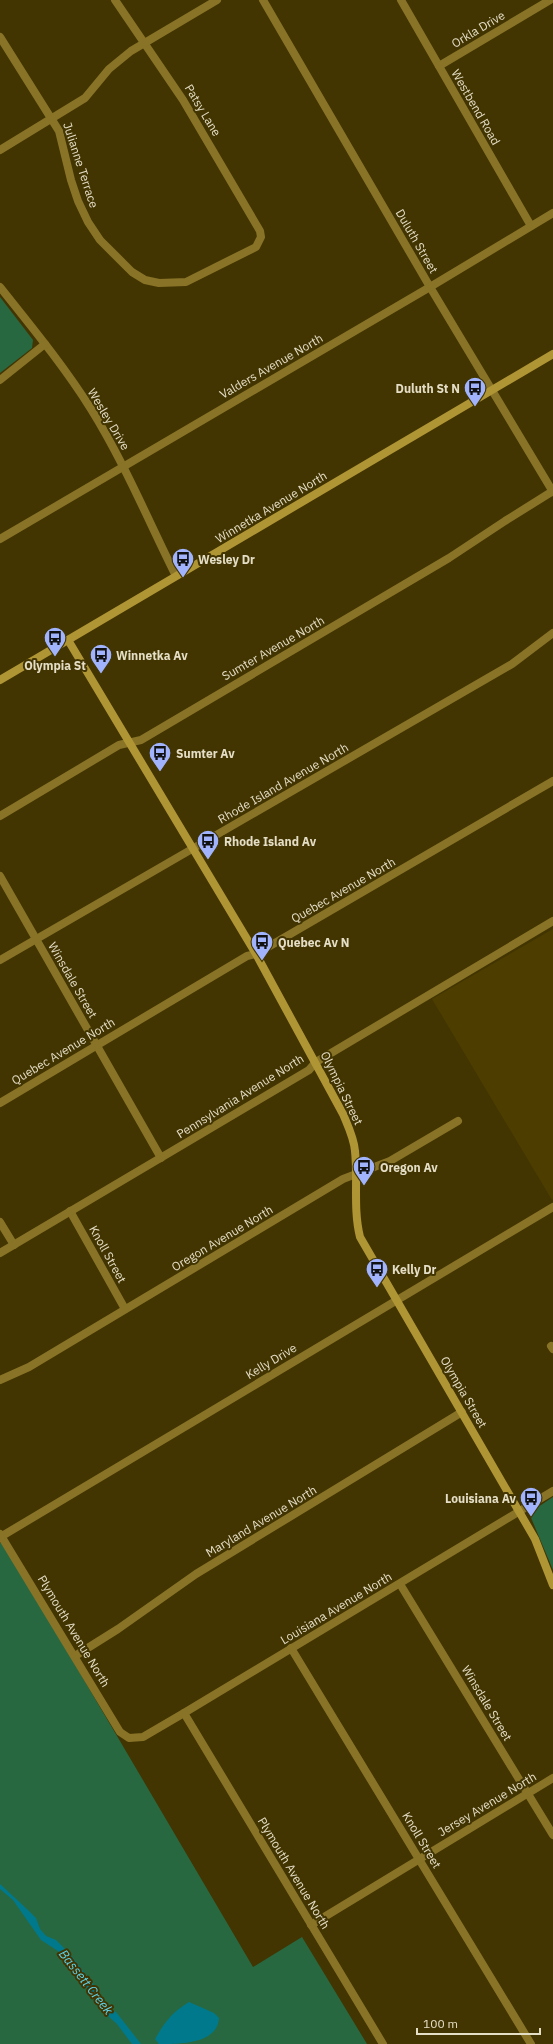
<svg xmlns="http://www.w3.org/2000/svg" width="553" height="2044" font-family="'IBM Plex Sans',sans-serif">
  <style>
    .built { fill: #4d3e00 }
    .green { fill: #286840 }
    .water { fill: #00798c }
    .lines { fill: none; stroke-linecap: round; stroke-linejoin: round }
    .street { stroke: #887327; stroke-width: 8 }
    .secondary { stroke: #b09535; stroke-width: 8 }
    .labels { text-anchor: middle; dominant-baseline: central; stroke-width: 4; stroke-linejoin: round; paint-order: stroke }
    .street-label { font-size: 12px; fill: #e5dec6; stroke: #423502 }
    .poi-label { font-size: 12px; font-weight: bold; fill: #e5dec6; stroke: #423502; text-anchor: start }
    .water-label { font-size: 13px; font-style: italic; fill: #5bd3eb; stroke: #423502 }
  </style>
  <rect width="100%" height="100%" fill="#423502"/>
  <!-- built -->
  <polygon class="built" points="553,929 553,1199 552,1200 432,999"/>
  <!-- green -->
  <g class="green">
    <polygon points="0,297 33,340 32,348 0,373"/>
    <polygon points="553,1497 553,1570 529,1513"/>
    <polygon points="0,1542 11,1556 253,1967 302,1937 367,2044 0,2044"/>
  </g>
  <!-- water -->
  <g class="water">
    <polygon points="0,1884 29,1911 36,1918 40,1929 46,1936 56,1940 70,1954 93,1984 103,2003 111,2010 116,2012 141,2044 132,2044 117,2024 99,2008 91,1994 69,1963 58,1951 41,1940 13,1900 0,1889"/>
    <path d="M189,2002L214,2013L219,2018C217,2044 181,2044 159,2044L155,2039C165,2022 171,2013 189,2002Z"/>
  </g>
  <g class="lines">
    <!-- street -->
    <g class="street">
      <polyline points="263,0 430,287 553,492"/>
      <polyline points="401,0 531,226"/>
      <polyline points="0,37 59,131 71,180 78,201 88,222 100,240 132,272 145,280 159,283 186,282 256,247 261,237 260,231 183,100 115,0"/>
      <polyline points="439,66 550,0"/>
      <polyline points="0,150 85,98 109,69 131,51 217,0"/>
      <path d="M0,287C31,326 64,366 91,409C124,462 148,520 176,576"/>
      <polyline points="0,380 45,344"/>
      <polyline points="0,539 430,287 553,213"/>
      <polyline points="0,816 119,745 141,740 449,558 505,521 553,491"/>
      <polyline points="0,876 161,1158"/>
      <polyline points="0,960 512,664 553,633"/>
      <polyline points="0,1103 247,956 256,954 553,781"/>
      <polyline points="70,1211 125,1309"/>
      <polyline points="0,1222 14,1245"/>
      <polyline points="0,1253 309,1070 316,1062 553,921"/>
      <polyline points="551,1346 553,1349"/>
      <polyline points="0,1380 29,1367 343,1179 390,1161 458,1121"/>
      <polyline points="0,1534 120,1732 129,1738 143,1737 184,1713 553,1491"/>
      <polyline points="2,1536 553,1207"/>
      <polyline points="400,1584 553,1835"/>
      <polyline points="291,1648 531,2044"/>
      <polyline points="75,1656 118,1629 196,1574 462,1412"/>
      <polyline points="184,1713 383,2044"/>
      <polyline points="311,1925 553,1778"/>
    </g>
    <!-- secondary -->
    <g class="secondary">
      <path d="M68,640L256,954L343,1114C348,1126 354,1138 355,1151C358,1180 353,1209 360,1237L535,1539L553,1585"/>
      <polyline points="0,680 553,354"/>
    </g>
  </g>
  <!-- icons -->
  <defs>
    <g id="bus-pin" transform="scale(1.15)"><path d="M0 17L-7.5 6A9.5 9.5 0 1 1 7.5 6Z" fill="#a1b3fd" stroke="#423502"/><path d="M-5-6H5V4H4V6H2V4H-2V6H-4V4H-5ZM-3.5-4V0h7V-4ZM-3.5 1.2v1.5H-2V1.2ZM2 1.2v1.5H3.5V1.2Z" fill="#111"/></g>
  </defs>
  <g fill-rule="evenodd">
    <use href="#bus-pin" x="475" y="388"/>
    <use href="#bus-pin" x="183" y="559"/>
    <use href="#bus-pin" x="55" y="638"/>
    <use href="#bus-pin" x="101" y="655"/>
    <use href="#bus-pin" x="160" y="753"/>
    <use href="#bus-pin" x="208" y="841"/>
    <use href="#bus-pin" x="262" y="942"/>
    <use href="#bus-pin" x="364" y="1167"/>
    <use href="#bus-pin" x="377" y="1269"/>
    <use href="#bus-pin" x="531" y="1498"/>
  </g>
  <g class="labels">
    <!-- street labels -->
    <g class="street-label">
      <text transform="translate(478 29) rotate(-31)">Orkla Drive</text>
      <text transform="translate(476 107) rotate(60)">Westbend Road</text>
      <text transform="translate(203 110) rotate(59)">Patsy Lane</text>
      <text transform="translate(81 165) rotate(72)">Julianne Terrace</text>
      <text transform="translate(417 241) rotate(60)">Duluth Street</text>
      <text transform="translate(271 366) rotate(-30)">Valders Avenue North</text>
      <text transform="translate(109 419) rotate(59)">Wesley Drive</text>
      <text transform="translate(271 507) rotate(-31)">Winnetka Avenue North</text>
      <text transform="translate(273 648) rotate(-30)">Sumter Avenue North</text>
      <text transform="translate(283 783) rotate(-30)">Rhode Island Avenue North</text>
      <text transform="translate(343 890) rotate(-30)">Quebec Avenue North</text>
      <text transform="translate(73 980) rotate(60)">Winsdale Street</text>
      <text transform="translate(63 1051) rotate(-31)">Quebec Avenue North</text>
      <text transform="translate(342 1088) rotate(64)">Olympia Street</text>
      <text transform="translate(240 1096) rotate(-32)">Pennsylvania Avenue North</text>
      <text transform="translate(222 1238) rotate(-31)">Oregon Avenue North</text>
      <text transform="translate(108 1254) rotate(61)">Knoll Street</text>
      <text transform="translate(271 1361) rotate(-31)">Kelly Drive</text>
      <text transform="translate(464 1392) rotate(60)">Olympia Street</text>
      <text transform="translate(261 1521) rotate(-31)">Maryland Avenue North</text>
      <text transform="translate(336 1608) rotate(-31)">Louisiana Avenue North</text>
      <text transform="translate(74 1631) rotate(59)">Plymouth Avenue North</text>
      <text transform="translate(487 1703) rotate(59)">Winsdale Street</text>
      <text transform="translate(487 1804) rotate(-31)">Jersey Avenue North</text>
      <text transform="translate(422 1840) rotate(59)">Knoll Street</text>
      <text transform="translate(294 1873) rotate(59)">Plymouth Avenue North</text>
    </g>
    <!-- poi labels -->
    <g class="poi-label">
      <text x="460" y="388" text-anchor="end">Duluth St N</text>
      <text x="198" y="559">Wesley Dr</text>
      <text x="116" y="655">Winnetka Av</text>
      <text x="55" y="665" text-anchor="middle">Olympia St</text>
      <text x="176" y="753">Sumter Av</text>
      <text x="224" y="841">Rhode Island Av</text>
      <text x="278" y="942">Quebec Av N</text>
      <text x="380" y="1167">Oregon Av</text>
      <text x="392" y="1269">Kelly Dr</text>
      <text x="516" y="1498" text-anchor="end">Louisiana Av</text>
    </g>
    <!-- water labels -->
    <g class="water-label">
      <text transform="translate(86 1982) rotate(52)">Bassett Creek</text>
    </g>
  </g>
  <!-- scale -->
  <path d="M417 2028v6h123v-6" fill="none" stroke="#e5dec6" stroke-width="2"/>
  <text x="423" y="2028" font-size="12" fill="#e5dec6" stroke="#423502" stroke-width="3" paint-order="stroke">100 m</text>
</svg>
